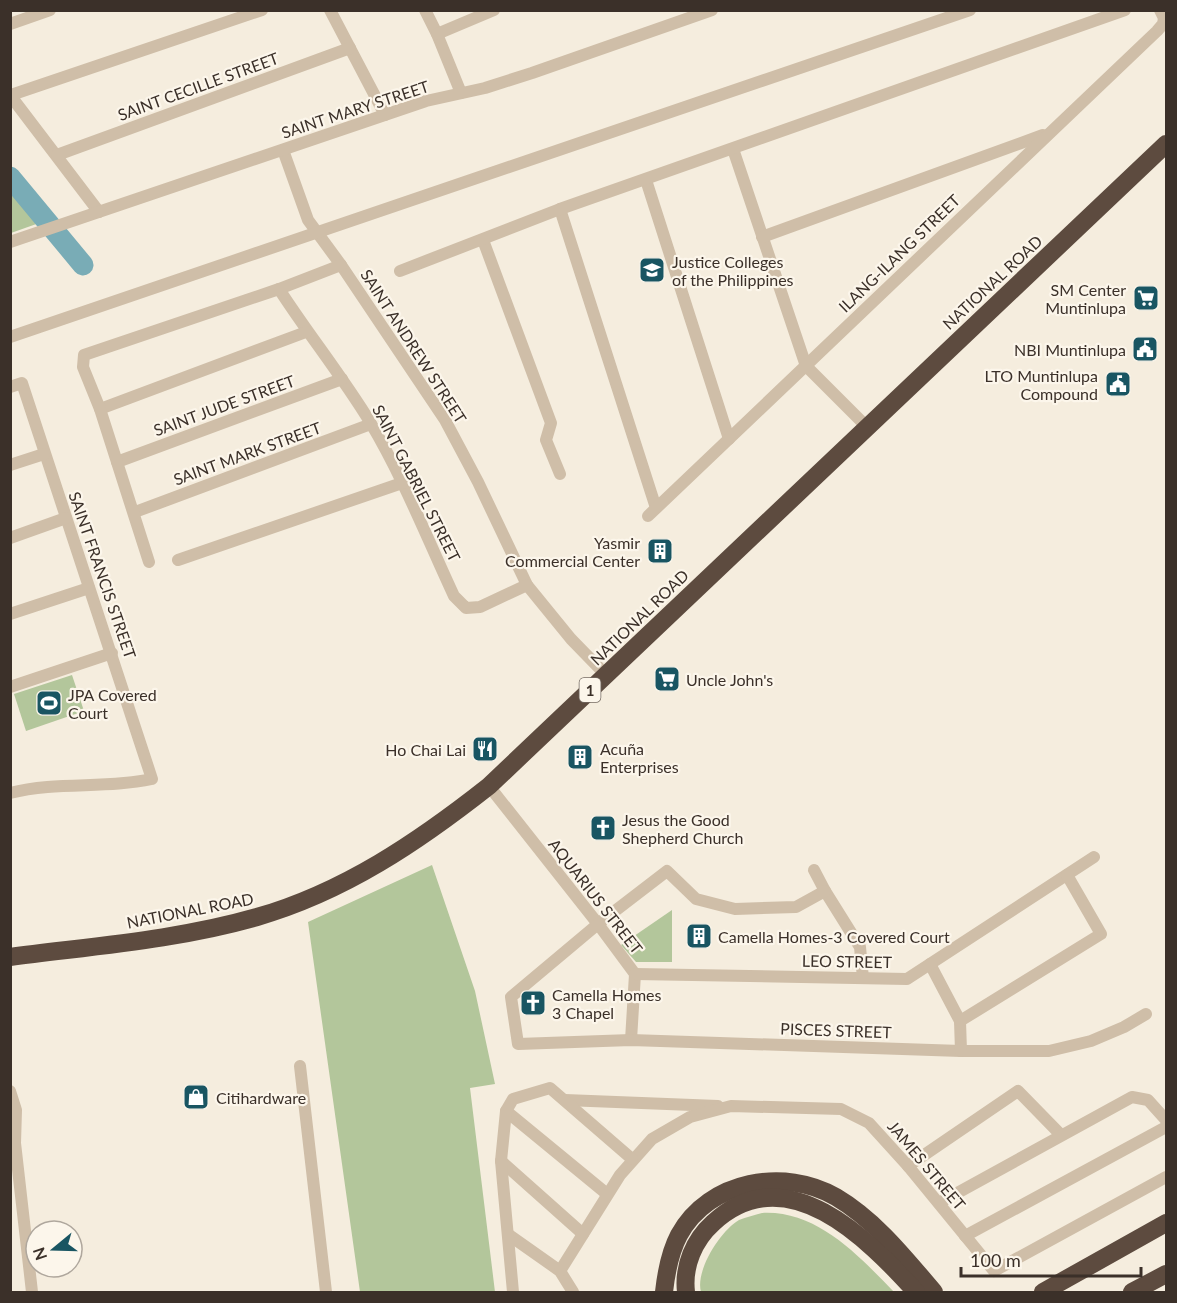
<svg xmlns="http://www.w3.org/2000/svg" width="1177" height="1303" font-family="Lato,sans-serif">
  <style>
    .green { fill: #b3c69b }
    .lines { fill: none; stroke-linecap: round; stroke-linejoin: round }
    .river { stroke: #79acb6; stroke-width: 21 }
    .minor { stroke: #cfbea8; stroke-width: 12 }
    .highway { stroke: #5d4b3f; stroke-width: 18 }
    .labels { text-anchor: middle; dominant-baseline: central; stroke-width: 4.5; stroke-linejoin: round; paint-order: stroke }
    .shield { fill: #fcf6eb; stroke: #756b63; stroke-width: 1.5 }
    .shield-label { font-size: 15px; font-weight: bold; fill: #3b3029 }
    .street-label { font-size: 16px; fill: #3b3029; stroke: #fcf6eb }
    .poi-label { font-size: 16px; fill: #3b3029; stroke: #fcf6eb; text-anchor: start }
  </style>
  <rect width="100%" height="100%" fill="#f5edde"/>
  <!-- green -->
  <g class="green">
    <polygon points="11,187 42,222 11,233"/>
    <polygon points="72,675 84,711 26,731 14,694"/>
    <polygon points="432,865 475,991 495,1084 470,1088 495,1292 360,1292 308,922"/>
    <polygon points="672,910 672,962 636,962 621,945"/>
    <path d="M762,1213C817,1210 859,1256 894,1292H701C695,1271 720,1231 739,1220C746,1217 755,1215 762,1213Z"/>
  </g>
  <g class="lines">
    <!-- river -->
    <polyline class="river" points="10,177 83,265"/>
    <!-- minor -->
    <g class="minor">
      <polyline points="330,10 385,115"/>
      <polyline points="425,10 437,34 461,93"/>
      <polyline points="10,24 50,10"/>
      <polyline points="437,34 494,10"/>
      <polyline points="10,95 99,212"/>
      <polyline points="11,95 262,10"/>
      <polyline points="733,149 806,366 867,427"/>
      <polyline points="283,150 308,220 341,265 445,420 478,482 527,585 571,639 606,675"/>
      <polyline points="57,155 350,48"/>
      <polyline points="646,180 729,439"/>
      <polyline points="560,209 656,508"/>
      <polyline points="762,237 1043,135"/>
      <polyline points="483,240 551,423 546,440 560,474"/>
      <polyline points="10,242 426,101 485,88 532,73 712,10"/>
      <polyline points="400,271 560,209 1125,10"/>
      <path d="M279,289C308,334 342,376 370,422C403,477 427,538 454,596L466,608L480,607L527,585"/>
      <polyline points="10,337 970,10"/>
      <path d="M10,387L22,383L152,779C106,789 57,781 10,793"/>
      <polyline points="100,409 306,332"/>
      <polyline points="117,462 342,379"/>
      <polyline points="10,465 44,454"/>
      <polyline points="135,512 371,424"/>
      <polyline points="648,516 1157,31 1163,24 1164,18 1160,10"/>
      <polyline points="10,538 66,518"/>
      <polyline points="178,560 402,483"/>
      <polyline points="149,562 100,409 83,367 84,355 279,289 341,265"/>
      <polyline points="10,614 89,588"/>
      <polyline points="10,687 112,653"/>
      <polyline points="489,786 598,924 635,974 631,1040"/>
      <polyline points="814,870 825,891 860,947 863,978"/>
      <polyline points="825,891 796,907 735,909 696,899 667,871 598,924 511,997 518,1044 631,1040 961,1051 1049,1051 1091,1041 1124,1027 1146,1014"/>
      <polyline points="930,964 960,1021 961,1051"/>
      <polyline points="635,974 907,979 1094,857"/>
      <polyline points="960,1021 1101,934 1067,875"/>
      <polyline points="300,1066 326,1292"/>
      <polyline points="10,1091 16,1110 15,1143 32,1292"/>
      <polyline points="565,1100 718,1106"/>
      <polyline points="506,1111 607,1194"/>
      <polyline points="501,1161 583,1234"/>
      <polyline points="908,1166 1018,1091 1061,1135"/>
      <polyline points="939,1203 1132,1097 1148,1100 1166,1120"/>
      <polyline points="509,1235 560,1271 573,1292"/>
      <polyline points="965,1236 1166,1127"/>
      <polyline points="560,1271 620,1175 652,1139 690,1117 731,1106 841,1109 869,1123 908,1166 994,1271 1166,1177"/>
      <polyline points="513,1292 501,1161 506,1111 513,1099 550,1088 632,1159"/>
    </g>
    <!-- highway -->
    <g class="highway">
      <path d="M10,957C93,946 177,940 257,917C344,892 418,842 489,786L1166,144"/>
      <path d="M664,1292C666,1274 670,1252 679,1235C709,1180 785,1167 836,1197C875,1220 905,1258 934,1292"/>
      <path d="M686,1292C683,1266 694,1240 713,1223C786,1155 868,1239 916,1292"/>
      <polyline points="1043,1292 1166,1223"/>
      <polyline points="1132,1292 1166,1274"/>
    </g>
  </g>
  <!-- icons -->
  <defs>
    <g id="university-square" transform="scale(1.35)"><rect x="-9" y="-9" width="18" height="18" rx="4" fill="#195562" stroke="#fcf6eb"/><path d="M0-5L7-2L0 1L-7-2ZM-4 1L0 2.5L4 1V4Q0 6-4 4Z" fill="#fff"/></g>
    <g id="supermarket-square" transform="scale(1.35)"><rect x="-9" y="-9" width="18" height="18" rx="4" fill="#195562" stroke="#fcf6eb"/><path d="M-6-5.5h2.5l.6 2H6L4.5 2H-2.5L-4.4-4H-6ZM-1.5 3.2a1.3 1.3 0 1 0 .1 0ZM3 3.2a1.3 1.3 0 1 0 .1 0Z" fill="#fff"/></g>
    <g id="civic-square" transform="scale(1.35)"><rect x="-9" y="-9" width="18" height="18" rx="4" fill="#195562" stroke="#fcf6eb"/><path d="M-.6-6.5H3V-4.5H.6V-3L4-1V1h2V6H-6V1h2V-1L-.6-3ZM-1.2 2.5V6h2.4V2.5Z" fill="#fff"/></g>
    <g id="building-square" transform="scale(1.35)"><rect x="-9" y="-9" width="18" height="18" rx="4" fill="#195562" stroke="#fcf6eb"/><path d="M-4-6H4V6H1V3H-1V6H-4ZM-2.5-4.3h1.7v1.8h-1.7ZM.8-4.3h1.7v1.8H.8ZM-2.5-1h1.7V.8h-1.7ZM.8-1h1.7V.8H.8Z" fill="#fff"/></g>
    <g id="stadium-square" transform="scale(1.35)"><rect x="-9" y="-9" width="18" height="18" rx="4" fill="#195562" stroke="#fcf6eb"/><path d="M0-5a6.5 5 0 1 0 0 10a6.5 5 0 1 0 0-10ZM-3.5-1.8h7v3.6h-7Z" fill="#fff"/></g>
    <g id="restaurant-square" transform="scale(1.35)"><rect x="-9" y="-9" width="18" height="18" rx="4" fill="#195562" stroke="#fcf6eb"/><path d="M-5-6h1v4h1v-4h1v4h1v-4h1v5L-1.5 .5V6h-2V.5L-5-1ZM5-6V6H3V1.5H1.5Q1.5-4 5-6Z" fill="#fff"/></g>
    <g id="church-square" transform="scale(1.35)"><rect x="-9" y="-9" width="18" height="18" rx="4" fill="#195562" stroke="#fcf6eb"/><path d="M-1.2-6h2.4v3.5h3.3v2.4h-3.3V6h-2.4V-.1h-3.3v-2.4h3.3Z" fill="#fff"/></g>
    <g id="shop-square" transform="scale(1.35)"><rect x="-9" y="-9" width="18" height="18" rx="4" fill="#195562" stroke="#fcf6eb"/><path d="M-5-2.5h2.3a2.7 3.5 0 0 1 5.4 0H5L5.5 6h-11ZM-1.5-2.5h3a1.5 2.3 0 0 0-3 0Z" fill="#fff"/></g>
  </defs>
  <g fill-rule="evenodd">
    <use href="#university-square" x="652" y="270"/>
    <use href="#supermarket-square" x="1146" y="298"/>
    <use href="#civic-square" x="1145" y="349"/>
    <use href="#civic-square" x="1118" y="384"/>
    <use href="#building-square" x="660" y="551"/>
    <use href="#supermarket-square" x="667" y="679"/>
    <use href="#stadium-square" x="49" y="703"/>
    <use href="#restaurant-square" x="485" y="749"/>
    <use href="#building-square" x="580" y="757"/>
    <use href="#church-square" x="603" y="828"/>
    <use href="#building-square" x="699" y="936"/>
    <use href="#church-square" x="533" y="1003"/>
    <use href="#shop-square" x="196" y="1097"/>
  </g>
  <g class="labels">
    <!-- shield labels -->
    <rect class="shield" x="579.5" y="678" width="21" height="24" rx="4.5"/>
    <g class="shield-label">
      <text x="590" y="690">1</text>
    </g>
    <!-- street labels -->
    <g class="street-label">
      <text transform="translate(198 86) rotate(-20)">SAINT CECILLE STREET</text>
      <text transform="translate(355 109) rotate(-18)">SAINT MARY STREET</text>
      <text transform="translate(899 253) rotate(-44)">ILANG-ILANG STREET</text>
      <text transform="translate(992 282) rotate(-43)">NATIONAL ROAD</text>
      <text transform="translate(414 346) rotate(57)">SAINT ANDREW STREET</text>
      <text transform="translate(224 405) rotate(-20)">SAINT JUDE STREET</text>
      <text transform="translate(247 453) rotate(-20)">SAINT MARK STREET</text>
      <text transform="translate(417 483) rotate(63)">SAINT GABRIEL STREET</text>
      <text transform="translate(103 575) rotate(71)">SAINT FRANCIS STREET</text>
      <text transform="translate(639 617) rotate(-44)">NATIONAL ROAD</text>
      <text transform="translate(596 896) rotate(52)">AQUARIUS STREET</text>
      <text transform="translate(190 910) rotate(-11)">NATIONAL ROAD</text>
      <text transform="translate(847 961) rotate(1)">LEO STREET</text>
      <text transform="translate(836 1030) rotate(2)">PISCES STREET</text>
      <text transform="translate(927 1165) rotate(50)">JAMES STREET</text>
    </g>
    <!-- poi labels -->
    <g class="poi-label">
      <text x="672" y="261">Justice Colleges<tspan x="672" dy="18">of the Philippines</tspan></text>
      <text x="1126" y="289" text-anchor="end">SM Center<tspan x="1126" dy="18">Muntinlupa</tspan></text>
      <text x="1126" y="349" text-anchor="end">NBI Muntinlupa</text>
      <text x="1098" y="375" text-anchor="end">LTO Muntinlupa<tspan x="1098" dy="18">Compound</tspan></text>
      <text x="640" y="542" text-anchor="end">Yasmir<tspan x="640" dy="18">Commercial Center</tspan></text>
      <text x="686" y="679">Uncle John's</text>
      <text x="68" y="694">JPA Covered<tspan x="68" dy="18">Court</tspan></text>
      <text x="600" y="748">Acuña<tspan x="600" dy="18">Enterprises</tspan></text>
      <text x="466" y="749" text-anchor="end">Ho Chai Lai</text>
      <text x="622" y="819">Jesus the Good<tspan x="622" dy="18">Shepherd Church</tspan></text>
      <text x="718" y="936">Camella Homes-3 Covered Court</text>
      <text x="552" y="994">Camella Homes<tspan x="552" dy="18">3 Chapel</tspan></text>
      <text x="216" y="1097">Citihardware</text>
    </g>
  </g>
  <!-- border -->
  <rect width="1177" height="1303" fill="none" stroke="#3b3029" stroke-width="24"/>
  <!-- north arrow -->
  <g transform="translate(54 1249) rotate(251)"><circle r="28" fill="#fcf6eb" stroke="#afa79d" stroke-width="1.5"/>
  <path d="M0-4.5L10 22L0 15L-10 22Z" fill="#195562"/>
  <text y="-9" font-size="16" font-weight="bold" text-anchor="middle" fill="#3b3029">N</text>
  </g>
  <!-- scale -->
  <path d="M961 1267v9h180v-9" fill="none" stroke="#3b3029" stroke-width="3"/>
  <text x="970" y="1267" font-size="18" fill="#3b3029" stroke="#fcf6eb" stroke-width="4.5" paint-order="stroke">100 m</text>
</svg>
